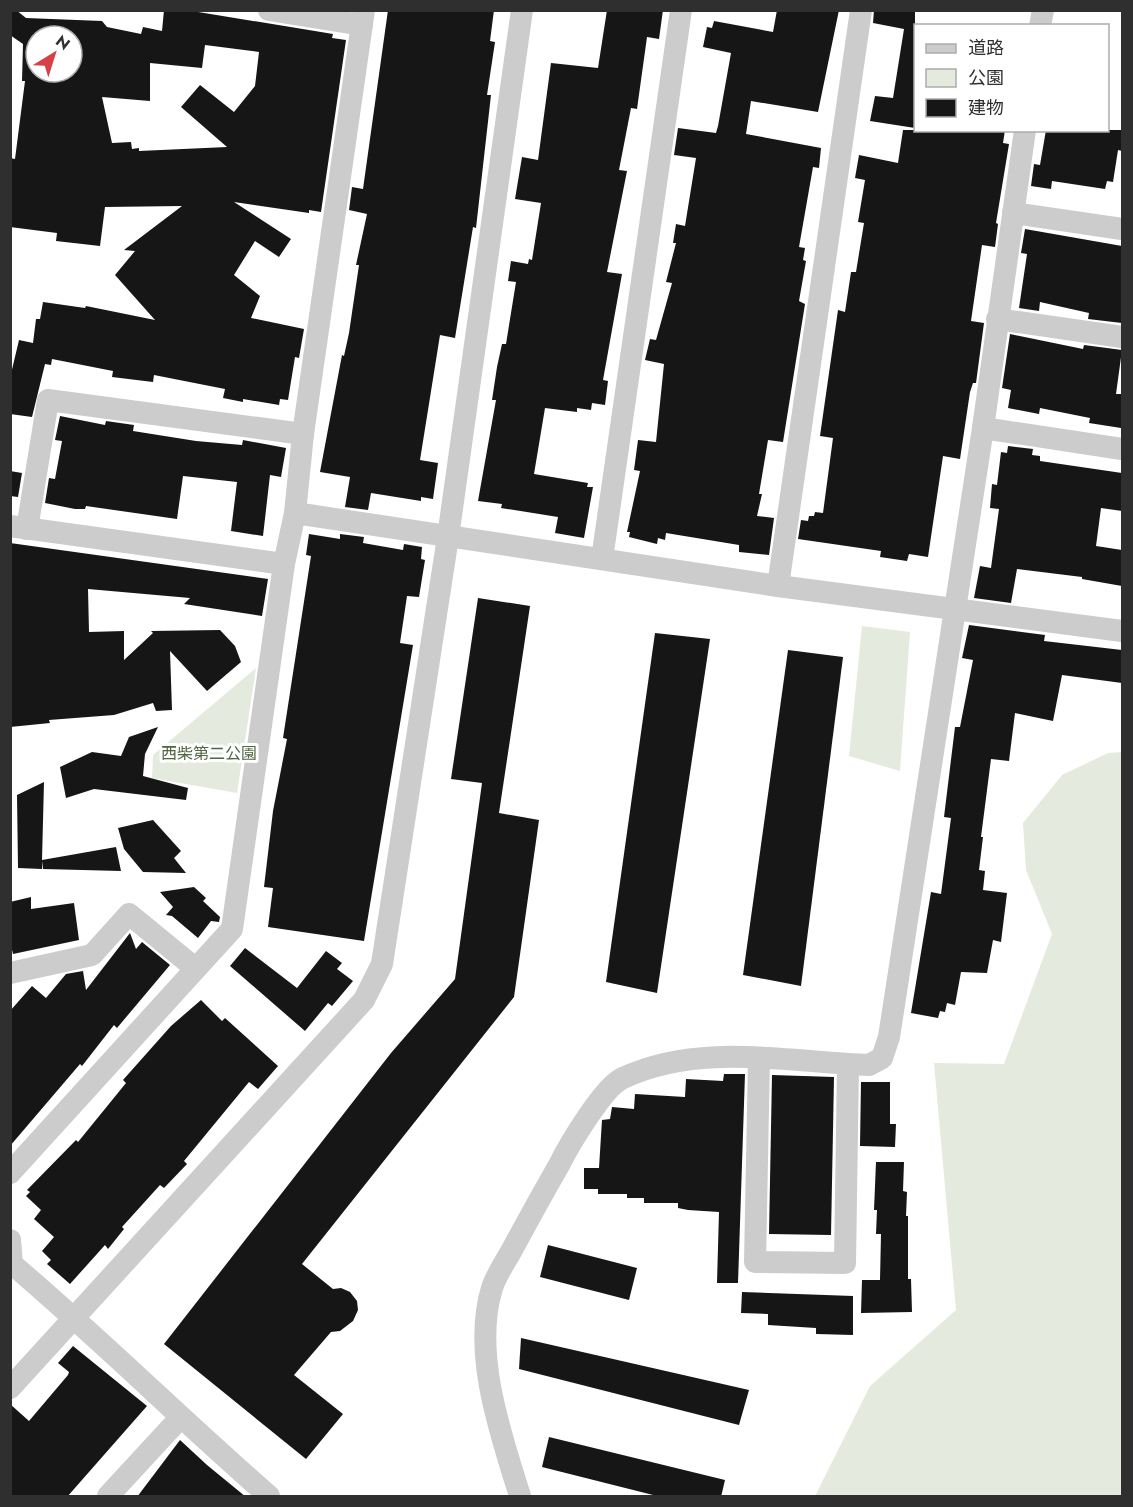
<svg xmlns="http://www.w3.org/2000/svg" width="1133" height="1507" font-family="Jost,'Noto Sans JP',sans-serif">
  <style>
    .green { fill: #e4ebde }
    .building { fill: #161616; fill-rule: evenodd }
    .lines { fill: none; stroke-linecap: round; stroke-linejoin: round }
    .minor { stroke: #ccc; stroke-width: 22 }
    .labels { text-anchor: middle; dominant-baseline: central; stroke-width: 6; stroke-linejoin: round; paint-order: stroke }
    .park-label { font-size: 16px; fill: #516740; stroke: #fff }
  </style>
  <rect width="100%" height="100%" fill="#fff"/>
  <!-- green -->
  <g class="green">
    <polygon points="862,626 910,632 900,771 849,756"/>
    <polygon points="256,668 237,793 152,778 153,755"/>
    <polygon points="1122,752 1122,1496 815,1496 870,1386 956,1310 934,1063 1004,1064 1052,934 1026,870 1023,823 1062,775 1108,753"/>
  </g>
  <!-- building -->
  <g class="building">
    <path d="M10,10H16L26,18L102,21L107,27L141,34L143,27L162,31L164,10H186L333,34L332,38L346,40L321,212L309,210V213L234,202L291,239L279,257L255,241L234,275L260,296L251,318L304,329L299,358L295,357L288,400L280,399L279,405L243,399V402L223,398L225,389L154,375L153,382L112,377L113,371L52,359L51,365L45,364L32,417L10,414V378L19,340L33,343L36,319H40L43,302L85,308L86,306L155,320L115,275L135,251L124,250L182,206L105,207L100,246L56,241L57,233L10,227V158L15,159L25,81H22L23,44L10,35ZM36,36H72V72H36ZM205,45L259,52L255,86L234,112L200,85L181,107L227,147L139,151V148L132,149L131,142L112,143L102,97L150,101V63L202,68Z"/>
    <polygon points="388,10 494,10 490,41 495,42 487,95 491,95 476,228 473,227 455,338 440,335 420,460 438,463 433,499 421,497 421,501 371,493 368,510 345,507 350,477 320,472 342,355 344,356 349,333 359,265 356,265 367,214 349,210 352,187 363,189"/>
    <polygon points="607,10 663,10 659,39 647,37 637,109 631,108 619,170 627,171 607,272 622,274 603,380 608,381 605,405 592,403 591,410 577,408 577,412 545,408 534,474 588,483 587,487 593,487 584,538 555,533 558,517 501,508 502,504 478,501 496,400 492,400 497,367 502,344 506,344 516,282 508,281 511,261 528,264 529,259 532,260 541,203 515,199 522,157 538,160 551,63 598,68"/>
    <polygon points="777,10 839,10 818,112 751,101 746,134 821,148 819,168 813,167 799,247 805,248 803,260 806,261 799,301 805,304 783,442 768,440 759,494 762,494 757,516 774,518 769,555 739,552 739,545 666,533 665,540 658,538 657,544 629,537 630,532 627,532 640,471 634,470 638,440 656,442 664,364 645,360 650,339 656,340 672,283 666,282 676,243 673,243 676,224 685,226 696,158 674,155 678,128 716,133 718,126 731,53 703,47 707,27 712,28 714,21 773,32"/>
    <polygon points="874,10 915,10 915,128 870,121 875,96 893,98 904,29 873,23"/>
    <polygon points="903,130 1005,130 1003,143 1009,144 996,223 998,224 995,247 982,245 971,321 984,323 976,383 973,383 970,392 960,459 943,456 928,557 909,554 907,561 880,557 881,551 798,539 801,520 808,521 809,516 814,516 815,512 823,513 833,438 820,436 838,310 845,312 851,272 856,272 864,223 858,222 865,180 855,178 859,155 898,163"/>
    <polygon points="1046,130 1122,130 1122,151 1118,150 1113,182 1107,181 1105,189 1052,181 1051,189 1031,186 1034,164 1040,165"/>
    <polygon points="1025,229 1122,246 1122,323 1088,319 1089,313 1040,302 1039,311 1019,308 1027,254 1021,253"/>
    <polygon points="1010,334 1083,349 1084,345 1122,350 1116,394 1122,394 1121,428 1089,423 1090,418 1040,408 1039,414 1008,408 1011,390 1002,388"/>
    <polygon points="60,416 105,425 106,421 134,425 133,431 196,441 242,445 243,440 286,448 281,477 270,475 263,536 231,531 237,482 183,476 177,519 86,506 85,509 75,509 45,503 49,478 55,479 62,441 55,440"/>
    <polygon points="1008,446 1033,449 1032,455 1040,456 1040,461 1122,473 1122,511 1101,508 1096,546 1122,550 1122,586 1082,579 1082,577 1017,569 1011,603 974,598 980,566 991,568 999,509 990,508 992,484 997,485 1001,452 1007,453"/>
    <polygon points="10,471 22,473 18,497 10,496"/>
    <polygon points="309,534 340,539 340,534 364,537 363,543 403,550 404,544 422,547 421,559 425,560 419,597 407,596 400,643 413,645 364,941 268,927 273,888 264,887 273,811 287,739 283,738 311,556 306,555"/>
    <polygon points="10,543 268,579 262,616 184,604 190,598 88,589 89,632 124,631 124,660 153,633 151,631 220,630 235,646 241,662 207,691 170,651 172,710 156,711 153,703 114,715 49,720 50,723 10,727"/>
    <polygon points="478,598 530,606 499,813 539,820 514,997 302,1264 333,1289 341,1288 350,1292 357,1301 358,1310 353,1321 340,1331 331,1332 294,1375 343,1414 306,1459 164,1344 391,1053 455,979 482,783 451,779"/>
    <polygon points="969,625 1045,635 1044,641 1122,650 1122,683 1062,675 1053,721 1015,713 1009,761 991,759 981,837 983,837 979,870 985,871 983,890 1007,893 1001,942 993,940 987,973 961,972 955,1005 947,1003 945,1012 940,1011 938,1018 911,1013 931,892 941,894 951,818 944,817 955,727 960,727 973,660 962,658"/>
    <polygon points="655,633 710,639 657,993 606,982"/>
    <polygon points="788,650 843,657 801,986 743,975"/>
    <polygon points="158,727 145,754 143,776 188,788 186,800 94,789 66,798 60,767 92,752 121,756 129,737"/>
    <polygon points="44,782 42,860 116,847 121,871 43,869 42,861 42,869 18,868 17,795"/>
    <polygon points="153,820 181,851 174,858 186,873 143,872 124,849 118,828"/>
    <polygon points="194,887 206,898 203,901 220,917 219,922 211,921 198,938 172,916 166,915 173,907 160,892"/>
    <polygon points="31,897 31,909 74,903 79,940 13,954 10,941 10,902"/>
    <polygon points="130,933 136,949 142,942 170,965 117,1028 114,1025 82,1066 80,1064 10,1146 10,1011 32,986 46,998 66,974 83,971 86,990"/>
    <polygon points="245,948 297,988 326,951 342,963 337,969 353,981 332,1006 328,1003 305,1031 230,966"/>
    <polygon points="201,1000 222,1021 225,1018 278,1066 258,1089 249,1082 184,1161 187,1164 164,1188 160,1185 122,1227 124,1229 108,1249 105,1245 70,1284 47,1264 51,1260 42,1251 54,1237 34,1219 41,1210 26,1196 30,1192 27,1190 76,1140 78,1142 126,1083 123,1080 171,1026"/>
    <polygon points="724,1074 745,1074 738,1283 717,1283 719,1212 688,1210 678,1208 678,1203 644,1203 644,1198 627,1198 627,1194 598,1194 598,1189 584,1189 584,1168 599,1168 602,1120 610,1119 612,1107 634,1109 635,1094 685,1097 686,1079 723,1081"/>
    <polygon points="772,1075 834,1077 831,1235 769,1234"/>
    <polygon points="861,1082 890,1082 890,1124 896,1124 895,1147 860,1146"/>
    <polygon points="876,1162 904,1162 903,1191 907,1192 906,1216 908,1216 908,1279 911,1279 912,1312 861,1313 862,1280 880,1280 881,1234 876,1234 877,1210 874,1210"/>
    <polygon points="548,1245 637,1268 629,1300 540,1277"/>
    <polygon points="742,1292 853,1296 853,1335 816,1334 816,1328 768,1325 768,1314 741,1313"/>
    <polygon points="521,1338 749,1390 739,1425 519,1369"/>
    <polygon points="73,1346 147,1406 67,1497 10,1497 10,1404 29,1421 68,1375 69,1372 58,1363"/>
    <polygon points="549,1437 725,1480 721,1497 661,1497 542,1467"/>
    <polygon points="180,1440 207,1465 246,1497 137,1497"/>
  </g>
  <g class="lines">
    <!-- minor -->
    <g class="minor">
      <polyline points="269,10 362,25"/>
      <polyline points="1040,26 1043,10"/>
      <polyline points="1013,213 1122,229"/>
      <polyline points="997,319 1122,337"/>
      <polyline points="983,428 1122,449"/>
      <polyline points="295,513 778,586 1122,631"/>
      <polyline points="10,526 284,564"/>
      <polyline points="27,529 48,400 303,434"/>
      <polyline points="602,559 681,10"/>
      <polyline points="778,586 861,10"/>
      <polyline points="10,973 92,955 129,914 195,968"/>
      <polyline points="759,1058 755,1262 845,1263 848,1064"/>
      <polyline points="10,1173 232,929 284,564 295,513 303,434 364,10"/>
      <path d="M10,1240L12,1264C100,1339 182,1420 269,1496"/>
      <polyline points="10,1388 364,1000 382,964 448,537 522,10"/>
      <polyline points="108,1496 180,1418"/>
      <path d="M520,1496C501,1435 472,1353 492,1288C496,1275 506,1261 513,1248C528,1220 543,1193 559,1165C569,1145 604,1086 623,1078C699,1042 788,1062 869,1065L882,1058L889,1037L983,428L1025,130"/>
    </g>
  </g>
  <g class="labels">
    <!-- park labels -->
    <g class="park-label">
      <text x="209" y="753">西柴第二公園</text>
    </g>
  </g>
  <!-- border -->
  <rect width="1133" height="1507" fill="none" stroke="#2f2f2f" stroke-width="24"/>
  <!-- legend -->
  <rect x="914" y="24" width="195" height="108" fill="#ffffff" stroke="#acacac" stroke-width="1.5"/>
  <rect x="926" y="44" width="30" height="9" fill="#cccccc" stroke="#acacac" stroke-width="1.5"/>
  <text x="968" y="54" font-size="18" fill="#2f2f2f">道路</text>
  <rect x="926" y="69" width="30" height="18" fill="#e4ebde" stroke="#acacac" stroke-width="1.5"/>
  <text x="968" y="84" font-size="18" fill="#2f2f2f">公園</text>
  <rect x="926" y="99" width="30" height="18" fill="#161616" stroke="#acacac" stroke-width="1.5"/>
  <text x="968" y="114" font-size="18" fill="#2f2f2f">建物</text>
  <!-- north arrow -->
  <g transform="translate(54 54) rotate(38)"><circle r="28" fill="#ffffff" stroke="#acacac" stroke-width="1.5"/>
  <path d="M0-4.5L10 22L0 15L-10 22Z" fill="#d64047"/>
  <text y="-9" font-size="16" font-weight="bold" text-anchor="middle" fill="#2f2f2f">N</text>
  </g>
</svg>
